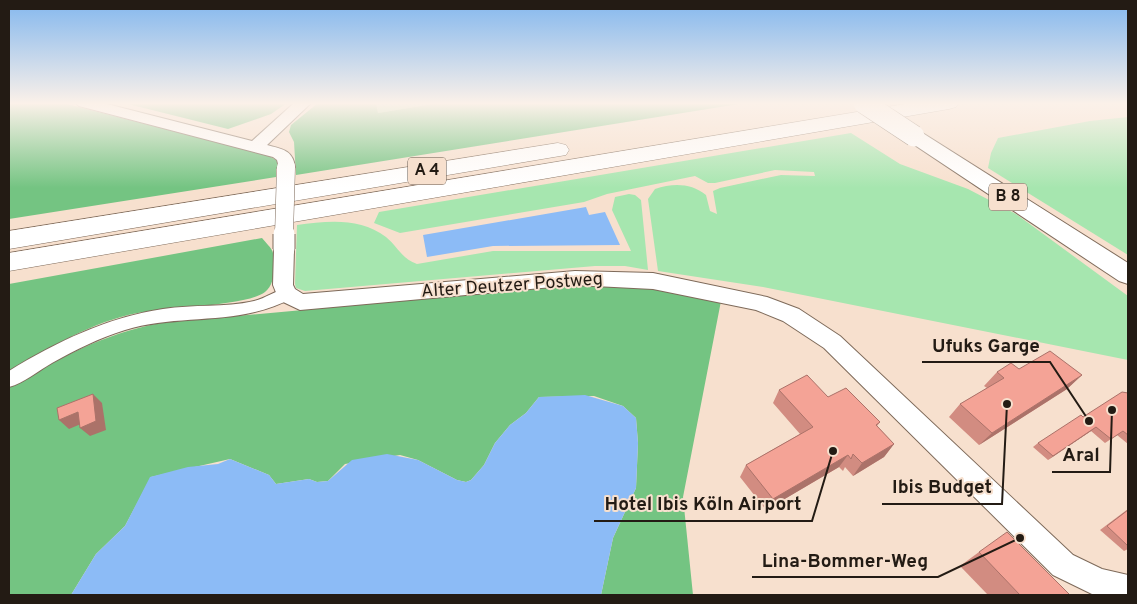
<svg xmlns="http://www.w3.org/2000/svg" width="1137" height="604" font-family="Overpass,sans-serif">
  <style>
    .green { fill: #a6e6af }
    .forest { fill: #74c482 }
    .water { fill: #8cbbf6 }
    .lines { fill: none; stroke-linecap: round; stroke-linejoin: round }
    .minor-casing { stroke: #7e6a5a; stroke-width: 2 }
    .tertiary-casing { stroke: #7e6a5a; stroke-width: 2 }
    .primary-casing { stroke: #7e6a5a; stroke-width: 2 }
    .motorway-casing { stroke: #7e6a5a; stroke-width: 1 }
    .minor { fill: #fff; fill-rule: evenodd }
    .tertiary { fill: #fff; fill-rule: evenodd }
    .primary { fill: #fff; fill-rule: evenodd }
    .motorway { fill: #fff; fill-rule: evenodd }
    .tertiary-bridge-far1-casing { stroke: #7e6a5a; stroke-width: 19; stroke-linecap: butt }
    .tertiary-bridge-casing { stroke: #7e6a5a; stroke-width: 23; stroke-linecap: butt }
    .primary-bridge-casing { stroke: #7e6a5a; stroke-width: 22; stroke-linecap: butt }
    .tertiary-bridge-far1 { stroke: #fff; stroke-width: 18 }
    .tertiary-bridge { stroke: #fff; stroke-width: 21 }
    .primary-bridge { stroke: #fff; stroke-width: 21 }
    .wall { fill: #d28c81 }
    .shaded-wall { fill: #ab7269 }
    .building { fill: #f4a396; stroke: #ab7269 }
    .labels { text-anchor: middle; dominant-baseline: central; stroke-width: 4; stroke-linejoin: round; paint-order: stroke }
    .shield { fill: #f7e0ce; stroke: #63564c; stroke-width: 1 }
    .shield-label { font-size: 16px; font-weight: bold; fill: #231b14 }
    .street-label { font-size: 18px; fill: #231b14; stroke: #f7e0ce }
    .leader { fill: none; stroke: #231b14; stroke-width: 2 }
    .callout-dot { fill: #231b14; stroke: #f7e0ce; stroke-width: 2 }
    .callout-label { font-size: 19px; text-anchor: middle; font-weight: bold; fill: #231b14; stroke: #f7e0ce; stroke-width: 4; stroke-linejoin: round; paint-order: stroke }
  </style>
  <rect width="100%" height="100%" fill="#f7e0ce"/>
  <!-- green -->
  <g class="green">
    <polygon points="376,103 439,103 378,113"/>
    <polygon points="1128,117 1128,255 988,168 991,153 998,138 1090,121"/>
    <path d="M851,133L900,164L968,189L1016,214L1128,296V360L763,287L658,271L648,199L655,189C673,183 691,183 706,195L710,211L717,214L713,191L720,188L781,175L815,176L814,172L775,170L715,183H708L695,176L607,194L584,202L400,233L374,223L379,212Z"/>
    <path d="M629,194L635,195L641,200L648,270L625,266H595L305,291L296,288L295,284L297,225C327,221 360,217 386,237C398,247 402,259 417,264L493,251H631L612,210L615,197Z"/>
  </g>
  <!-- forest -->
  <g class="forest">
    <polygon points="9,103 63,103 267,155 278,161 280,167 276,169 276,177 9,219"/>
    <polygon points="124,103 287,103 271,114 228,129"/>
    <polygon points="318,103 376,103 378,113 439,103 745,103 296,175 294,142 289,132 291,125"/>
    <path d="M262,238C265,242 272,248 273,253C276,264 275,285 265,292C245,307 160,307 128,315C85,326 47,349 9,372V284Z"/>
    <path d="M577,285L649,287L721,301L683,497L693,595H601L613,538L636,488L638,443L636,418L623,406L594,396L539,397L526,413L510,425L495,443L484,465L471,480L466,482L457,480L418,460L400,455L345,464L328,481L317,482L309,479L276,484L269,475L230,459L151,477L125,526L96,554L71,595H9V388C57,358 104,334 160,323Z"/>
  </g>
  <!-- water -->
  <g class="water">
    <polygon points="586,207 589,215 605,212 620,245 493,246 427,257 423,235"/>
    <polygon points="585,395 623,406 636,418 638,443 636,488 613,538 601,595 71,595 96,554 125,526 150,477 188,467 218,464 230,459 269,475 276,484 309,479 317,482 328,481 352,460 387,454 418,460 457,480 466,482 471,480 484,465 495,443 510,425 526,413 539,397"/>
  </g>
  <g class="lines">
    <!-- minor casing -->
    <g class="minor-casing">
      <path id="minor" d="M286,288L292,290L294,294L292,298C240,327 180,313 125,330C99,338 75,350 52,363C38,371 24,383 9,387V371C56,342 108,317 163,309C194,304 224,308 254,301C266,298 275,291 286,288Z"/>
    </g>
    <!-- tertiary casing -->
    <g class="tertiary-casing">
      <g id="tertiary">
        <path d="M76,103H103L252,141L294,103H311L267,145C282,149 293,150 295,167L292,171H280L277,160L273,157L79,106Z"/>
        <polygon points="284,242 291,244 294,249 293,285 295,289 303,294 575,271 653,273 767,297 799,309 840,336 1073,555 1102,569 1128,575 1128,595 1094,595 1053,575 824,348 783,321 756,310 653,289 575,285 300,310 279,300 273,285 274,249 277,244"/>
      </g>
    </g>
    <!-- primary casing -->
    <g class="primary-casing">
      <polygon id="primary" points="914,130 921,132 1128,263 1128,284 1119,281 907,140 904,136 907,132"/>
    </g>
    <!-- motorway casing -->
    <g class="motorway-casing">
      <g id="motorway">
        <polygon points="911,103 959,103 956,107 949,109 9,271 9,253"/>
        <polygon points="558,143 566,145 569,150 566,155 9,249 9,231"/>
      </g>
    </g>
    <!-- minor -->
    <use href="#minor" class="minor"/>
    <!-- tertiary -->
    <use href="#tertiary" class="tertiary"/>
    <!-- primary -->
    <use href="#primary" class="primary"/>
    <!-- motorway -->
    <use href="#motorway" class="motorway"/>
    <!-- tertiary-bridge-far1 casing -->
    <g class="tertiary-bridge-far1-casing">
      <polyline id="tertiary-bridge-far1" points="284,235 286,167"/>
    </g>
    <!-- tertiary-bridge casing -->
    <g class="tertiary-bridge-casing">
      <polyline id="tertiary-bridge" points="284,249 284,234"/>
    </g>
    <!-- primary-bridge casing -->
    <g class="primary-bridge-casing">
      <polyline id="primary-bridge" points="864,103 914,136"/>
    </g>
    <!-- tertiary-bridge-far1 -->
    <use href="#tertiary-bridge-far1" class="tertiary-bridge-far1"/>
    <!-- tertiary-bridge -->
    <use href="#tertiary-bridge" class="tertiary-bridge"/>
    <!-- primary-bridge -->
    <use href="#primary-bridge" class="primary-bridge"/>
  </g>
  <!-- wall -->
  <g class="wall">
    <polygon points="1019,369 1082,375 1067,389 979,445 949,417 960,404 987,388 984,386 997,372"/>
    <polygon points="779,390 828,397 880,422 877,426 894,444 884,457 853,476 845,467 843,471 839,467 766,510 740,477 746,465 800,434 773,403"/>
    <polygon points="1128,393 1128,444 1117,435 1105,443 1091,431 1048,460 1033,447 1038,443"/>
    <polygon points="1128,509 1128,549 1124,551 1100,530"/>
    <polygon points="979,552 1070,595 988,595 960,566"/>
  </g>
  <!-- shaded-wall -->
  <g class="shaded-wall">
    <polygon points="1082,375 1067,389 979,445 992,433"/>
    <polygon points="93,394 102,403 106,430 90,436 80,428"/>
    <polygon points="78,412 88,421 69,429 59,420"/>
    <polygon points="1096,427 1091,431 1048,460 1053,456"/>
    <polygon points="894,444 884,457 853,476 862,463"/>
    <polygon points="848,455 839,467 766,510 773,499"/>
  </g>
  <!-- building -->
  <g class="building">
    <polygon points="1050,351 1082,375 992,433 960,404 1004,378 997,372 1011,363 1019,369"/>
    <polygon points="807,375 828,397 846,388 880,422 876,425 894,444 862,463 853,454 851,459 848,455 773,499 746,465 813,427 779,390"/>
    <polygon points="1122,392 1128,393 1128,435 1123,431 1111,439 1096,427 1053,456 1038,443 1081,415 1083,417"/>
    <polygon points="93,394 96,421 80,428 78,412 59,420 57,408"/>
    <polygon points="1128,510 1128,546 1107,526"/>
    <polygon points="1007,532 1070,595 1020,595 979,552"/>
  </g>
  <!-- sky -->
  <linearGradient id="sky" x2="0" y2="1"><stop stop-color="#83b7ee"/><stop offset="0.55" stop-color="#fbf1e9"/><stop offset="1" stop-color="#fbf1e9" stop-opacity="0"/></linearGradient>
  <rect width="1137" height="188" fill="url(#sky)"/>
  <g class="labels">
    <!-- shield labels -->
    <g class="shield">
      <rect x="408" y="157.5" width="38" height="27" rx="4"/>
      <rect x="989" y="183.5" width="38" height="27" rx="4"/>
    </g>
    <g class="shield-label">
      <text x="427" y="171">A 4</text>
      <text x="1008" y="197">B 8</text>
    </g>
    <!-- street labels -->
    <g class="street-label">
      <text transform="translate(512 286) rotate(-4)">Alter Deutzer Postweg</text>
    </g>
  </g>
  <!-- callouts -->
  <path class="leader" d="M1089 421L1050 362H922M1112 410L1110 472H1052M1007 404L1002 504H882M833 451L812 521H594M1020 538L938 577H752"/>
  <g class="callout-dot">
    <circle cx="1089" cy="421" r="5"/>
    <circle cx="1112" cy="410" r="5"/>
    <circle cx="1007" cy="404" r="5"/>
    <circle cx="833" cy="451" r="5"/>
    <circle cx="1020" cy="538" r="5"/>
  </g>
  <g class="callout-label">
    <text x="986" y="352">Ufuks Garge</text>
    <text x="1081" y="461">Aral</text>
    <text x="942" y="493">Ibis Budget</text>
    <text x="703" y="510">Hotel Ibis Köln Airport</text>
    <text x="845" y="567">Lina-Bommer-Weg</text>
  </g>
  <!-- border -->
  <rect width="1137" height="604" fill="none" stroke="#231b14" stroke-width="20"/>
</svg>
